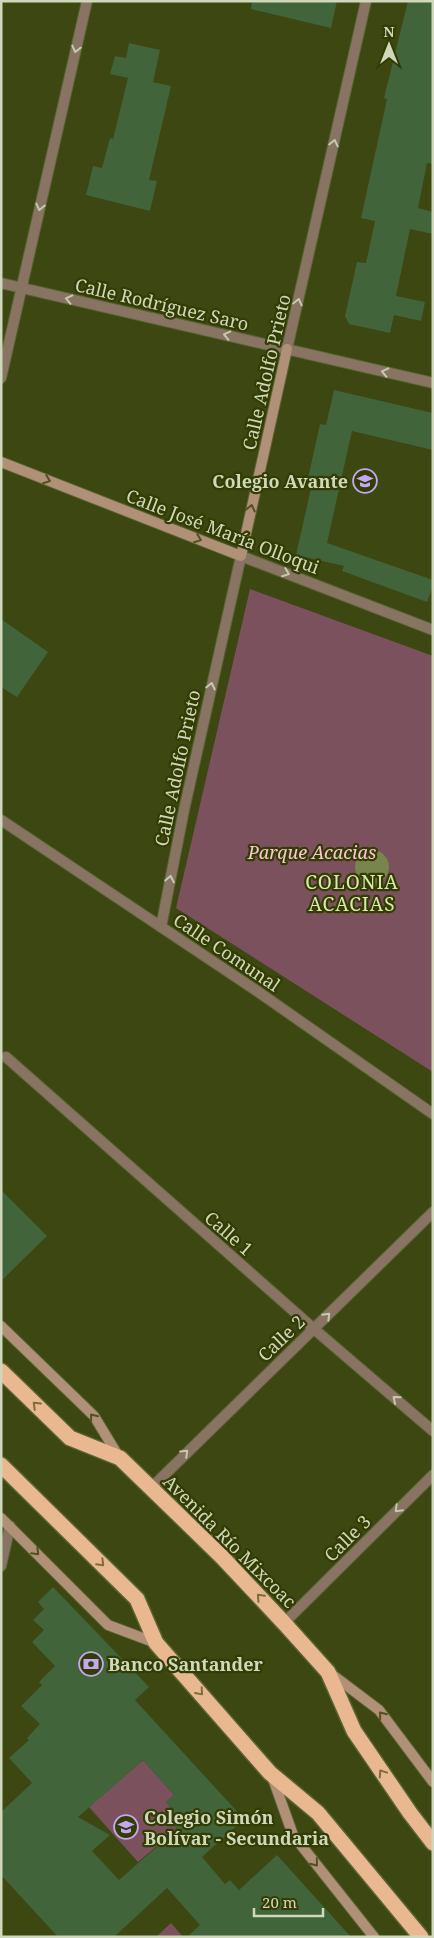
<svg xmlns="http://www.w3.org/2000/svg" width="434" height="1938" font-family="'Noto Serif',serif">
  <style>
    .green { fill: #7c515e }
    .water { fill: #78864e }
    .building { fill: #41643a; fill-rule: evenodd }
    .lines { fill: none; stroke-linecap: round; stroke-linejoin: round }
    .street-casing { stroke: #5a6433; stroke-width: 12 }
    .secondary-casing { stroke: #5a6433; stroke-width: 12 }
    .highway-casing { stroke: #5a6433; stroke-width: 18 }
    .street { stroke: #897464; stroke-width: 10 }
    .secondary { stroke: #b09077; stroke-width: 10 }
    .highway { stroke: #e9b891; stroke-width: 15 }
    .oneway { stroke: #c5c9af }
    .oneway2 { stroke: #525120 }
    .oneway3 { stroke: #7b6e3c }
    .labels { text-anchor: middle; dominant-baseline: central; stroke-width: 4.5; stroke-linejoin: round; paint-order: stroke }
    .street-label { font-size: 18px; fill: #d0d8bc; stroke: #323c03 }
    .poi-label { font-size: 18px; font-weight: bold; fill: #d0d8bc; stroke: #323c03; text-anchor: start }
    .park-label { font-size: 18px; font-style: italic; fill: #fdc6d5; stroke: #323c03 }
    .neighbourhood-label { font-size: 19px; letter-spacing: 1px; fill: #d9e9af; stroke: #323c03 }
  </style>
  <rect width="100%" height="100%" fill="#3c4711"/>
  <!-- green -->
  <g class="green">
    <polygon points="250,589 433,656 433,1072 176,908"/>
    <polygon points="143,1760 174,1795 166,1802 175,1813 168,1819 177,1829 138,1862 89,1807"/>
    <polygon points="171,1923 183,1937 156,1937"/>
  </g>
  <!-- water -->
  <circle class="water" cx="372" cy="867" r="17"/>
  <!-- building -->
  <g class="building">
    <polygon points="252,1 337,1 331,28 251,9"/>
    <polygon points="408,1 433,1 433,164 427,163 418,208 433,212 433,234 410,229 396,296 425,302 421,321 394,315 390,333 349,324 345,316 357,262 366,263 375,221 361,218 387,99 384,98"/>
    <polygon points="129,43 160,50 153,82 171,86 149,180 157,181 150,211 86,195 93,166 102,168 110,138 113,139 128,78 110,74 115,56 126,58"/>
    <polygon points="334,390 433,413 433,450 352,431 327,543 433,580 433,586 427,602 342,571 344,566 296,555 311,488 306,487 320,424 326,425"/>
    <polygon points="1,619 48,652 17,697 1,687"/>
    <polygon points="1,1190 47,1236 1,1281"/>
    <path d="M53,1587L149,1687L135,1700L244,1819L202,1857L225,1884L230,1880L239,1890L277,1855L351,1937H187L200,1925L167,1888L114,1937H58L1,1875V1812L32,1783L9,1758L29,1740L27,1738L40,1724L21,1706L42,1685L39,1682L55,1666L32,1642L44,1630L33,1620L44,1609L38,1602ZM143,1760L174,1795L166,1802L175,1813L168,1819L177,1829L119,1880L92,1851L110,1835L78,1817Z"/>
  </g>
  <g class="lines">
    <!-- street casing -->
    <g class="street-casing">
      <g id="street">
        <polyline points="1,283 433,383"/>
        <polyline points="287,349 366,1"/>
        <polyline points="1,378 87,1"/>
        <polyline points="1,820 257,991 433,1114"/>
        <polyline points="161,927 184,810 241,556 433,630"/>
        <polyline points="6,1057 314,1329 433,1431"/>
        <polyline points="151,1488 433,1212"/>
        <polyline points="1,1566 10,1526"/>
        <polyline points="284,1623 433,1475"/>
      </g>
    </g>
    <!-- secondary casing -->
    <g class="secondary-casing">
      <g id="secondary">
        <polyline points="1,462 241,556 287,349"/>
        <polyline points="1,1326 94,1416 119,1457"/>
        <polyline points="1,1518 108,1625 156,1643"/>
        <polyline points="330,1673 379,1710 433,1782"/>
        <polyline points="272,1776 293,1835 374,1937"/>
      </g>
    </g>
    <!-- highway casing -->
    <g class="highway-casing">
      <g id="highway">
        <polyline points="1,1371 70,1438 120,1458 222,1557 284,1623 328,1672 354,1731 410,1813 433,1843"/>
        <polyline points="1,1465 137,1599 156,1643 270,1773 318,1813 421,1937"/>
      </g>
    </g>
    <!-- street -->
    <use href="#street" class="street"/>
    <!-- secondary -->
    <use href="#secondary" class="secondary"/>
    <!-- highway -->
    <use href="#highway" class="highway"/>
  </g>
  <!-- one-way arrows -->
  <defs><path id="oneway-chevron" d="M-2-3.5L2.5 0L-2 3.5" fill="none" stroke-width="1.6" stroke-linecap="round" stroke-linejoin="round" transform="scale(1.25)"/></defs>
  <g class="oneway">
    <use href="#oneway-chevron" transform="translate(76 49) rotate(103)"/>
    <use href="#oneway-chevron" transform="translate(334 143) rotate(-77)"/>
    <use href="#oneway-chevron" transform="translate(40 207) rotate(103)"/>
    <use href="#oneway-chevron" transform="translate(69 299) rotate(-167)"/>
    <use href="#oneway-chevron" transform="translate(298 302) rotate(-77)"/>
    <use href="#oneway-chevron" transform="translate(227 335) rotate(-167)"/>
    <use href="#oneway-chevron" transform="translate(385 372) rotate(-167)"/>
    <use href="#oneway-chevron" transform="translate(286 573) rotate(21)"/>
    <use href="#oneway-chevron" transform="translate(211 686) rotate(-77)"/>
    <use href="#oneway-chevron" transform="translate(170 879) rotate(-79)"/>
    <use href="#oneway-chevron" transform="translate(327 1316) rotate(-45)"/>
    <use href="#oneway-chevron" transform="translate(396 1399) rotate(-140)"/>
    <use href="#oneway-chevron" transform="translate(185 1453) rotate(-44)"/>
    <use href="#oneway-chevron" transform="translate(398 1509) rotate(135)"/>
  </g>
  <g class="oneway2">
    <use href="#oneway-chevron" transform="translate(47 480) rotate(21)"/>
    <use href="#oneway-chevron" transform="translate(251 508) rotate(-77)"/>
    <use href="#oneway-chevron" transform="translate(198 539) rotate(21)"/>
    <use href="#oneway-chevron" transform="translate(93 1417) rotate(-128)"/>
    <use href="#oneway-chevron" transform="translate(36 1552) rotate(45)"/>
    <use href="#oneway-chevron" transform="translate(382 1715) rotate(-129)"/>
    <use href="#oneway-chevron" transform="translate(315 1863) rotate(51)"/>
  </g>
  <g class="oneway3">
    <use href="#oneway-chevron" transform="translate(36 1405) rotate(-136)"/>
    <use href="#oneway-chevron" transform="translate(101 1563) rotate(45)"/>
    <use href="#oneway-chevron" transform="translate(260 1597) rotate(-133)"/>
    <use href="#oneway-chevron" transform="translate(200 1692) rotate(49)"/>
    <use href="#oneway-chevron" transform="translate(382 1773) rotate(-124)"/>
  </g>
  <!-- icons -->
  <defs>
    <g id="school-ring" transform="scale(1.25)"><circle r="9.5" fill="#323c03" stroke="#c2a7f2" stroke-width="1.5"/><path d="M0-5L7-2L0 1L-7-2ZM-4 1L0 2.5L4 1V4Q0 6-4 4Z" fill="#c2a7f2"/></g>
    <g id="bank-ring" transform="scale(1.25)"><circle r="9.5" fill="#323c03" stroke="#c2a7f2" stroke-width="1.5"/><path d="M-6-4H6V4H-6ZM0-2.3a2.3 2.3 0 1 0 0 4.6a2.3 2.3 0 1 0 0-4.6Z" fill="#c2a7f2"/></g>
  </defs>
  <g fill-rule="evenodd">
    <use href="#school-ring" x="365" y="481"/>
    <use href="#bank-ring" x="91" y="1664"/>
    <use href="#school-ring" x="126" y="1827"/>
  </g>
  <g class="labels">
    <!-- street labels -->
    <g class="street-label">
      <text transform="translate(162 304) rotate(13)">Calle Rodríguez Saro</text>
      <text transform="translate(266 372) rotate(-77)">Calle Adolfo Prieto</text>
      <text transform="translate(223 531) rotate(21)">Calle José María Olloqui</text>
      <text transform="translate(177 768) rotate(-78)">Calle Adolfo Prieto</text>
      <text transform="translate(227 952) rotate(34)">Calle Comunal</text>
      <text transform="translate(229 1233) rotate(41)">Calle 1</text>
      <text transform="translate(281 1338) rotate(-44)">Calle 2</text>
      <text transform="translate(347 1538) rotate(-45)">Calle 3</text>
      <text transform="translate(230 1541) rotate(45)">Avenida Río Mixcoac</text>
    </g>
    <!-- poi labels -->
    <g class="poi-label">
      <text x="348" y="481" text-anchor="end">Colegio Avante</text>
      <text x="108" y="1664">Banco Santander</text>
      <text x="144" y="1817">Colegio Simón<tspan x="144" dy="21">Bolívar - Secundaria</tspan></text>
    </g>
    <!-- park labels -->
    <g class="park-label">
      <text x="312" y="852">Parque Acacias</text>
    </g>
    <!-- neighbourhood labels -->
    <g class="neighbourhood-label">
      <text x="352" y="882">COLONIA<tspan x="352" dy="22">ACACIAS</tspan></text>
    </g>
  </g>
  <!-- border -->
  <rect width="434" height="1938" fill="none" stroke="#d0d8bc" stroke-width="5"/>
  <!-- north arrow -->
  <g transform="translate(389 45)" stroke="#323c03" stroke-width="4" paint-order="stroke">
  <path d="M0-4L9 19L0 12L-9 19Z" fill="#d0d8bc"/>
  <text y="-8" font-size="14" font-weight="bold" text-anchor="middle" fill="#d0d8bc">N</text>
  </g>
  <!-- scale -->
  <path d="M254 1908v8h69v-8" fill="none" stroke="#d0d8bc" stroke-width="2.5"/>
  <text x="262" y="1908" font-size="15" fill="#d0d8bc" stroke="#323c03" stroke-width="4" paint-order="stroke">20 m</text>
</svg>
